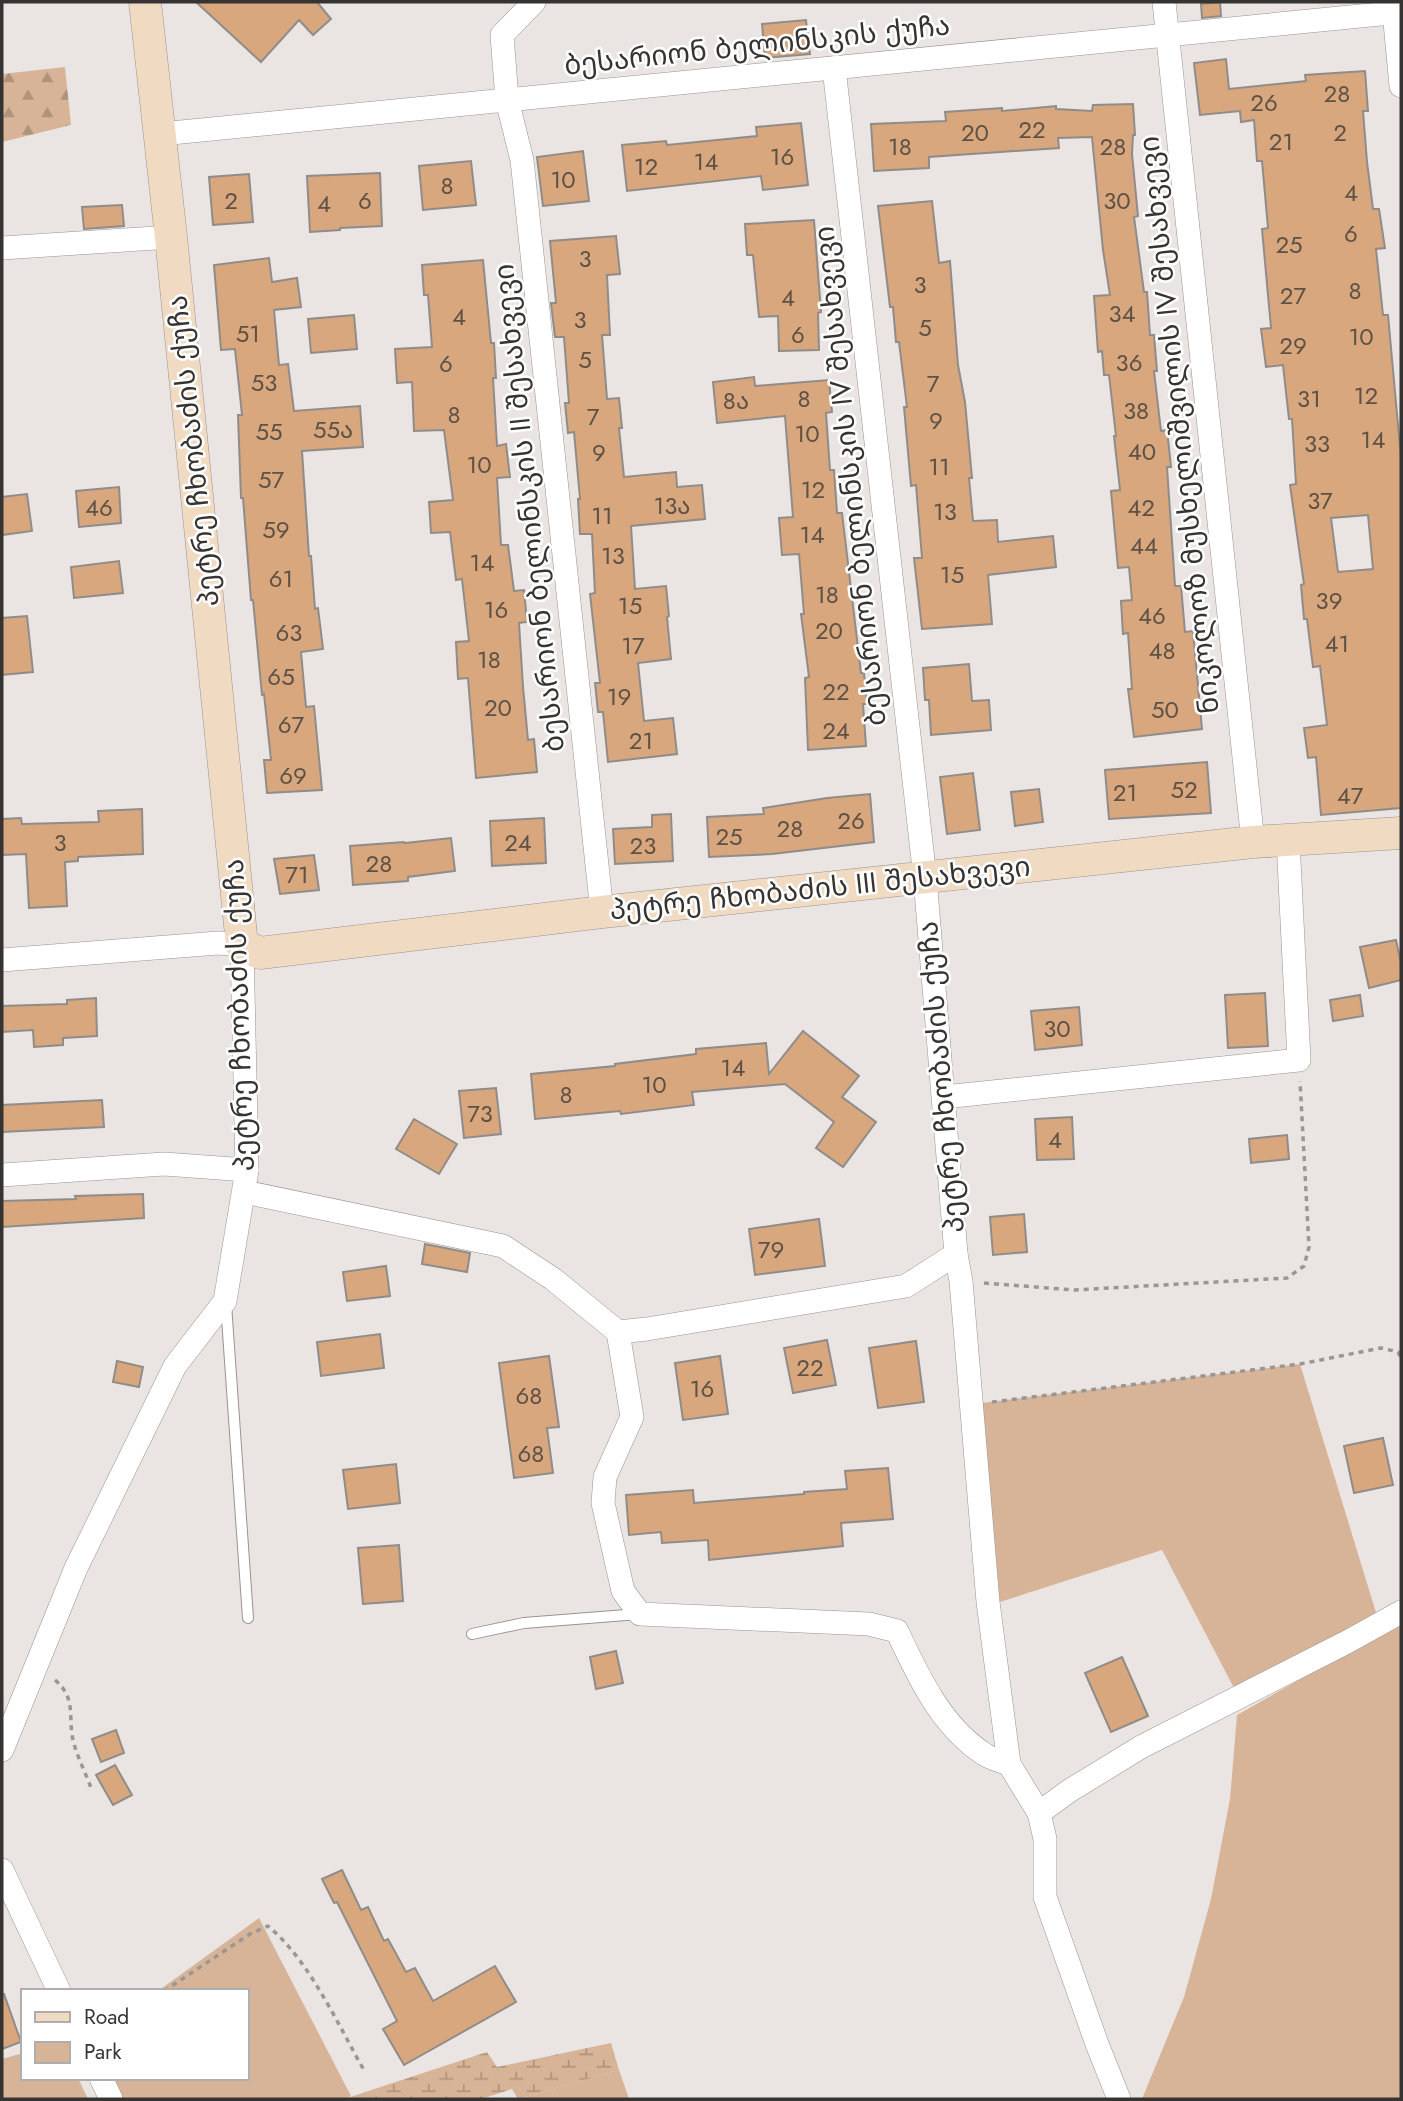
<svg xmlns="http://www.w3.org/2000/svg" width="1403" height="2101" font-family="Jost,'Noto Sans Georgian',sans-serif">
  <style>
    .green { fill: #d7b497 }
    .forest { fill: url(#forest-firs) }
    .wetland { fill: url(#wetland-marsh) }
    .building { fill: #d8a77d; stroke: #908c89; stroke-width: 2; fill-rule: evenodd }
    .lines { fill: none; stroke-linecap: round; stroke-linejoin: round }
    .lane-casing { stroke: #999491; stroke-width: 12 }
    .street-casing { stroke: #999491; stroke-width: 24 }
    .secondary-casing { stroke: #999491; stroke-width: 33 }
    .path { stroke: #999694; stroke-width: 3.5; stroke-dasharray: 5 5; stroke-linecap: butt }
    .lane { stroke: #fff; stroke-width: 10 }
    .street { stroke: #fff; stroke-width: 23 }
    .secondary { stroke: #f1dac2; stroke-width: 32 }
    .labels { text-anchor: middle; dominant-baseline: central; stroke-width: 5; stroke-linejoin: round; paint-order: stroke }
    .number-label { font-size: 24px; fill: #5e5146 }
    .street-label { font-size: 28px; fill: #363433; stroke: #fff }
  </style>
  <defs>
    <pattern id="forest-firs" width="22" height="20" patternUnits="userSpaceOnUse" patternTransform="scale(1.75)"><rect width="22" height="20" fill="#d7b497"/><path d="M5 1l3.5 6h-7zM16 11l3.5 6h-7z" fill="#af937c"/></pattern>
    <pattern id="wetland-marsh" width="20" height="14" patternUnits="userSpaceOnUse" patternTransform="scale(1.75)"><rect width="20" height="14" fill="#d7b497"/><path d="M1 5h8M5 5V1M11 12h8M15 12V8" fill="none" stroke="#af937c"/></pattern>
  </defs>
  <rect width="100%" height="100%" fill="#eae5e2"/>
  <!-- green -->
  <g class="green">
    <polygon points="1300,1364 1377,1616 1235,1690 1162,1550 1000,1602 982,1403"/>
    <polygon points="1401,1618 1401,2099 1142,2099 1184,1997 1211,1899 1230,1799 1237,1715 1361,1645"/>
    <polygon points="259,1918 351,2096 344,2099 111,2099 101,2078 247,2078 247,1991 158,1991"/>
    <polygon points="23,2053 23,2078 78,2078 88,2099 2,2099 2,2059"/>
    <polygon points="619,2070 629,2099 518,2099"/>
  </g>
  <!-- forest -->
  <polygon class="forest" points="65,67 71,125 2,142 2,74"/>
  <!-- wetland -->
  <polygon class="wetland" points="611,2043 619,2070 518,2099 512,2089 481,2099 344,2099 487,2052 497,2067"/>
  <!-- building -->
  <g class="building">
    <polygon points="196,2 317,2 331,19 313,35 299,20 261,62"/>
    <polygon points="1220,2 1221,16 1202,18 1201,4"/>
    <polygon points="806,20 810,54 765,58 762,24"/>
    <path d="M1226,59L1229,89L1306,81L1305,75L1365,71L1368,111H1363L1367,162L1373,209H1379L1385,248L1376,249L1383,315H1388L1401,458V808L1321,815L1316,757L1308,758L1304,728L1327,725L1320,666L1313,667L1307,619H1304L1301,585L1304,584L1290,485L1296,484L1292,419H1289L1283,365L1266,367L1261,329L1271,328L1262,229L1268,228L1262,161H1257L1254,120L1241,122L1240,111L1200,115L1194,63ZM1368,515L1373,569L1338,572L1331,518Z"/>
    <polygon points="1133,104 1135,135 1133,135 1132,154 1138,216 1134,217 1144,292 1147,292 1150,335 1154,335 1157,371 1154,371 1161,431 1167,430 1171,467 1167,467 1175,586 1181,586 1185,632 1193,631 1202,729 1134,737 1128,689 1132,689 1128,633 1123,634 1121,601 1132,600 1129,567 1118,568 1111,491 1120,490 1114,436 1116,436 1109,375 1104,375 1102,351 1098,352 1094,296 1110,295 1103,250 1092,137 1058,138 1059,148 929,157 929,168 874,171 871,124 946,121 945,112 1002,108 1002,111 1056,106 1056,109 1092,111 1093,105"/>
    <polygon points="801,123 808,185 763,190 761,176 627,191 622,145 666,141 667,145 757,136 756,127"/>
    <polygon points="583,151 589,201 543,206 537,157"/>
    <polygon points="471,161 476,205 423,210 419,166"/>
    <polygon points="380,173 382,226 340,228 340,230 310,232 307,176"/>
    <polygon points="249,174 253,222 213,225 209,177"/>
    <polygon points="932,201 939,263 950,261 958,365 965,402 972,478 969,478 973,521 997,520 998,542 1053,536 1056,567 988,575 992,624 922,629 914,558 922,558 916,485 911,486 904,407 907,407 899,342 896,342 893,307 890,307 878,206"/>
    <polygon points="122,205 124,226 84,229 82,207"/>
    <polygon points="814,220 821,312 818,313 819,350 779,351 778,316 759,317 753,255 747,255 745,224"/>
    <polygon points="616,236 620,274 607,275 610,335 602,335 607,399 619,398 622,428 619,428 624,477 676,472 677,487 702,485 705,519 631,526 635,589 666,586 669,616 667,617 671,659 638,663 644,721 673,718 677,754 608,762 603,712 598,712 595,683 600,683 590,594 595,593 592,534 580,534 578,499 580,499 574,432 568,433 565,403 569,403 564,337 555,337 551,303 556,303 550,241"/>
    <polygon points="269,258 272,282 297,278 301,307 274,310 279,365 288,364 294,411 360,406 363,447 302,451 309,556 311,556 315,609 318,608 323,649 301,652 306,707 314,706 322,790 267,793 264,760 271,760 264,694 262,695 253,600 251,600 243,498 241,498 238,415 242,415 235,349 221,350 214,265"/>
    <polygon points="483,260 491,343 494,343 496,378 493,378 497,446 506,444 510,477 497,478 501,545 508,545 514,591 524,590 527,622 519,623 523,687 528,740 534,739 537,772 476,778 468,678 458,679 456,642 469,641 462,579 456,580 450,532 431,533 429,502 453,500 444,430 414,431 412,382 397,383 395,349 432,347 428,295 424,295 422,265"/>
    <polygon points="354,315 357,349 311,353 308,319"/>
    <polygon points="754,377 755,386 829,380 832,412 826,413 830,470 834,470 837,513 842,513 861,673 864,673 867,704 863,704 866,746 808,750 805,678 809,677 801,614 804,614 799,554 782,555 779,518 793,517 785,416 717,423 713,382"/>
    <polygon points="119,487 121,523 79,527 76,491"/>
    <polygon points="27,494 32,531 2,535 2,497"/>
    <polygon points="119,561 123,593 74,598 71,567"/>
    <polygon points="27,616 33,672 2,675 2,618"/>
    <polygon points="969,664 972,701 989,700 991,730 931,735 929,700 925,700 923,668"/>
    <polygon points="1207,762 1211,813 1109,819 1105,770"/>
    <polygon points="973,773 980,830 947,834 940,777"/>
    <polygon points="1039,789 1043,822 1015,826 1011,792"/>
    <polygon points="870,794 874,842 772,854 709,857 707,817 764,814 763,808 827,798"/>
    <polygon points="142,809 143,854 78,857 78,861 65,862 67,906 29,908 26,854 2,855 2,819 21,818 22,824 99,822 98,811"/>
    <polygon points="671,814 673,861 615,864 613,829 652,827 652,815"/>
    <polygon points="544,818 546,863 492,866 490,821"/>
    <polygon points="451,838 455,871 408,877 408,881 353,885 350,846 404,842 405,843"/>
    <polygon points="314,855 319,890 280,894 274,859"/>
    <polygon points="1396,940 1401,963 1401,980 1369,988 1360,947"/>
    <polygon points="1265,993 1268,1046 1228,1048 1225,995"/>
    <polygon points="1360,995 1363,1016 1333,1021 1330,1000"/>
    <polygon points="96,998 97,1036 63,1038 63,1045 34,1047 33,1030 2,1032 2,1006 67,1004 67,1000"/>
    <polygon points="1079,1007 1082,1045 1035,1050 1031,1011"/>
    <polygon points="803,1031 859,1076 842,1097 876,1122 843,1167 816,1148 834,1122 785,1084 692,1092 694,1105 621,1114 620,1111 535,1119 531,1074 615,1066 615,1064 696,1054 696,1049 766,1043 769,1074"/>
    <polygon points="496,1088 501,1134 464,1138 459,1091"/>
    <polygon points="102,1100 104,1127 2,1132 2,1105"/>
    <polygon points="1072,1117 1074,1159 1037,1160 1035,1119"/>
    <polygon points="414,1119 457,1144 439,1174 396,1149"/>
    <polygon points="1287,1135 1289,1159 1251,1163 1249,1139"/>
    <polygon points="143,1194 144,1218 2,1227 2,1201 76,1199 75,1196"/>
    <polygon points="1024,1214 1027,1252 993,1255 990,1217"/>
    <polygon points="819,1219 825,1266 755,1275 749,1229"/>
    <polygon points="425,1244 470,1253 467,1272 422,1264"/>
    <polygon points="386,1266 390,1296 347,1301 343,1272"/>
    <polygon points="380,1334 384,1368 321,1376 317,1342"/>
    <polygon points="827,1340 836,1385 793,1393 784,1348"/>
    <polygon points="916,1341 924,1402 878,1408 869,1348"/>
    <polygon points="549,1356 559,1427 547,1428 553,1473 514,1478 499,1363"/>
    <polygon points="720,1356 728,1414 683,1420 675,1363"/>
    <polygon points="117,1361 143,1367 139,1387 113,1382"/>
    <polygon points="1383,1438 1393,1485 1354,1493 1344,1446"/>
    <polygon points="396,1464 400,1503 348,1509 343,1470"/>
    <polygon points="888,1468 893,1519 841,1523 843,1546 709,1560 708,1540 662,1543 661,1532 629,1535 626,1495 693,1490 694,1503 804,1494 804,1492 847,1489 845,1471"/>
    <polygon points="399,1545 403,1601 363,1604 358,1548"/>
    <polygon points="616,1651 623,1683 596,1689 590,1657"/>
    <polygon points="1122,1657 1148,1716 1111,1732 1085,1673"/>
    <polygon points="116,1730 124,1753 101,1762 92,1739"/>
    <polygon points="115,1765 132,1795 113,1805 96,1775"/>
    <polygon points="342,1870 361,1910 368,1907 384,1941 388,1939 406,1972 415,1968 433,2001 495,1966 516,2002 404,2065 383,2029 397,2021 337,1902 334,1903 322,1879"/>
    <polygon points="2,1994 4,1994 21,2042 2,2049"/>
  </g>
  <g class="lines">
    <!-- lane casing -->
    <g class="lane-casing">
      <g id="lane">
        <polyline points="226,1304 248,1618"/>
        <polyline points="472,1634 524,1623 639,1614"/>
      </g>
    </g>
    <!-- street casing -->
    <g class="street-casing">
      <g id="street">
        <polyline points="534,2 502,35 507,100 522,160 602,912"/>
        <polyline points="1164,2 1253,842"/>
        <polyline points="1394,12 1401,86"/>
        <polyline points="834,68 925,878 956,1254 961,1281 988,1602 1009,1764 1039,1813 1045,1839 1045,1897 1097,2044 1119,2099"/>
        <polyline points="161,134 1401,12"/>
        <polyline points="2,248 171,237"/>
        <polyline points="2,960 218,943 242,945 247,1170 225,1301 175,1366 76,1568 2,1750"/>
        <polyline points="944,1097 1299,1060 1288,841"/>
        <polyline points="2,1175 164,1164 247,1170"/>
        <polyline points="245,1192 503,1246 553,1279 618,1332 647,1329 906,1286 956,1254"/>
        <path d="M618,1332L632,1417L605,1477L603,1503L623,1591L640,1614L869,1624L897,1631C918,1676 941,1726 984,1754C991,1759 1001,1761 1009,1764"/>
        <polyline points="1039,1813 1069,1791 1141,1747 1347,1642 1401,1612"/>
        <polyline points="2,1870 59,1991"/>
        <polyline points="101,2078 111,2099"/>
      </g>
    </g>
    <!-- secondary casing -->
    <g class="secondary-casing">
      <polyline id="secondary" points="145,2 171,237 242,945 260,953 602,912 1253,842 1401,833"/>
    </g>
    <!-- path -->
    <g class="path">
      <polyline points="984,1283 1074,1290 1287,1278 1304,1266 1309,1247 1300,1081"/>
      <polyline points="992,1402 1300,1364 1381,1348 1398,1352 1401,1358"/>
      <path d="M55,1680C75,1697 69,1713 72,1735C75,1753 85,1771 91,1788"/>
      <path d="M164,1991L250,1934L268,1926C310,1961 338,2025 365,2072"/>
    </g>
    <!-- lane -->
    <use href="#lane" class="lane"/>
    <!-- street -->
    <use href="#street" class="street"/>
    <!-- secondary -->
    <use href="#secondary" class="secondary"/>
  </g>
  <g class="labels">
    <!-- number labels -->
    <g class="number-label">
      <text x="1337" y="93">28</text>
      <text x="1264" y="102">26</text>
      <text x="1032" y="129">22</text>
      <text x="975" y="132">20</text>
      <text x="1340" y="132">2</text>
      <text x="1281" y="141">21</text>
      <text x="900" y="146">18</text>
      <text x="1113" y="146">28</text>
      <text x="782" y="156">16</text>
      <text x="706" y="161">14</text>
      <text x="646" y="166">12</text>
      <text x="563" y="179">10</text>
      <text x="447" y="185">8</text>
      <text x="1351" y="192">4</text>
      <text x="231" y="200">2</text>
      <text x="365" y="200">6</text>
      <text x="1117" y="200">30</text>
      <text x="324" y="203">4</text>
      <text x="1351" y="233">6</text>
      <text x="1289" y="244">25</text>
      <text x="585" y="258">3</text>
      <text x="920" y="284">3</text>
      <text x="1355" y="290">8</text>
      <text x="1293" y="295">27</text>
      <text x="788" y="297">4</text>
      <text x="1122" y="313">34</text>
      <text x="459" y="316">4</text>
      <text x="580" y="319">3</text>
      <text x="925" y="327">5</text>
      <text x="248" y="333">51</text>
      <text x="798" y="334">6</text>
      <text x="1361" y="336">10</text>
      <text x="1293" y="345">29</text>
      <text x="585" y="359">5</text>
      <text x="1129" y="362">36</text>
      <text x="446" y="363">6</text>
      <text x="264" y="382">53</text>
      <text x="933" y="383">7</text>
      <text x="1366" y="395">12</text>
      <text x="804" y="398">8</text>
      <text x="1309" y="398">31</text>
      <text x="736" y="400">8ა</text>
      <text x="1136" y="410">38</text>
      <text x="454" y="414">8</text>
      <text x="593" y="416">7</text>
      <text x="936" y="420">9</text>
      <text x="333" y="429">55ა</text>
      <text x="269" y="431">55</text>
      <text x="807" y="433">10</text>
      <text x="1373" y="439">14</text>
      <text x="1317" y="443">33</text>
      <text x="1142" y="451">40</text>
      <text x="599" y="452">9</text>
      <text x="479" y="464">10</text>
      <text x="939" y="466">11</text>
      <text x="271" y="479">57</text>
      <text x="813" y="489">12</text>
      <text x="1320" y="500">37</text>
      <text x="672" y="505">13ა</text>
      <text x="99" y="507">46</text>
      <text x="1141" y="507">42</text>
      <text x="945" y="511">13</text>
      <text x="602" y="515">11</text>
      <text x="276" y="529">59</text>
      <text x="812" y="534">14</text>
      <text x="1144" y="545">44</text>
      <text x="613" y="555">13</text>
      <text x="482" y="562">14</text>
      <text x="952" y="574">15</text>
      <text x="281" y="578">61</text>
      <text x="827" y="594">18</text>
      <text x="1329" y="600">39</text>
      <text x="630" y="605">15</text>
      <text x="496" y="609">16</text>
      <text x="1152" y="615">46</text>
      <text x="829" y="630">20</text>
      <text x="289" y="632">63</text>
      <text x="1337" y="643">41</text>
      <text x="633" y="645">17</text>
      <text x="1162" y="650">48</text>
      <text x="489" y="659">18</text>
      <text x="281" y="676">65</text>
      <text x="836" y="691">22</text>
      <text x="619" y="696">19</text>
      <text x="498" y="707">20</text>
      <text x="1165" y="709">50</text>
      <text x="291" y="724">67</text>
      <text x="836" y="730">24</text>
      <text x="641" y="740">21</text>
      <text x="293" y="775">69</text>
      <text x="1184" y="789">52</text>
      <text x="1125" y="792">21</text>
      <text x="1350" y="795">47</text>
      <text x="851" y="820">26</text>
      <text x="790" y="828">28</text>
      <text x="729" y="836">25</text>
      <text x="60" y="842">3</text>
      <text x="518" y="842">24</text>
      <text x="643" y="845">23</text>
      <text x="379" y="863">28</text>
      <text x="297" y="874">71</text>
      <text x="1057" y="1028">30</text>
      <text x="733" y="1067">14</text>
      <text x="654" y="1084">10</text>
      <text x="566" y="1094">8</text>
      <text x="480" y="1113">73</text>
      <text x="1055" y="1139">4</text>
      <text x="771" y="1249">79</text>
      <text x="810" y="1367">22</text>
      <text x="702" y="1388">16</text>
      <text x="529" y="1395">68</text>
      <text x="531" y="1453">68</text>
    </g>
    <!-- street labels -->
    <g class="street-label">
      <text transform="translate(757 45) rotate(-6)">ბესარიონ ბელინსკის ქუჩა</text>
      <text transform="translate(1179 425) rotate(-96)">ნიკოლოზ მუსხელიშვილის IV შესახვევი</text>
      <text transform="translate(193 451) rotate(-96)">პეტრე ჩხობაძის ქუჩა</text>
      <text transform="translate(850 476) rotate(-96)">ბესარიონ ბელინსკის IV შესახვევი</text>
      <text transform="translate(529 508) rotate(-96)">ბესარიონ ბელინსკის II შესახვევი</text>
      <text transform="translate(820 888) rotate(-6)">პეტრე ჩხობაძის III შესახვევი</text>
      <text transform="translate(239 1015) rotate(-92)">პეტრე ჩხობაძის ქუჩა</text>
      <text transform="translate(941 1077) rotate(-95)">პეტრე ჩხობაძის ქუჩა</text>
    </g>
  </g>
  <!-- border -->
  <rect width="1403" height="2101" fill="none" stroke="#363433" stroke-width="7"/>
  <!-- legend -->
  <rect x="21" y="1989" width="228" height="91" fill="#ffffff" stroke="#afaead" stroke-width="2"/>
  <rect x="35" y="2012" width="35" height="10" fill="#f1dac2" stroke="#afaead" stroke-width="2"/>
  <text x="84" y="2024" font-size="21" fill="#363433">Road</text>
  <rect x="35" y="2042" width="35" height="21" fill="#d7b497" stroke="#afaead" stroke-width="2"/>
  <text x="84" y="2059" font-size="21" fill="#363433">Park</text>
</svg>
